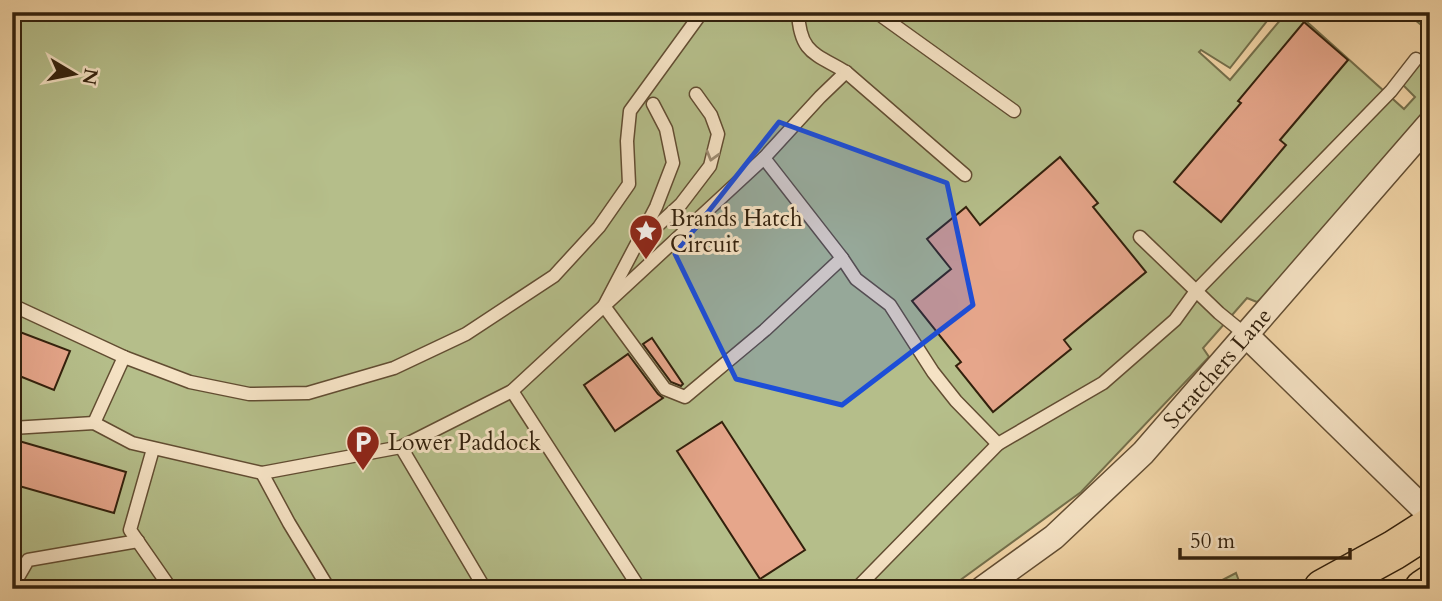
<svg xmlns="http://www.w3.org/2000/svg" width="1442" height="601" font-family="Cardo,serif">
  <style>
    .green { fill: #b5be8a; stroke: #746f4b; stroke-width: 2 }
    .building { fill: #e6a68b; stroke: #32200c; stroke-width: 2 }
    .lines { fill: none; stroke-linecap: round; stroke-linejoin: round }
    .lane-casing { stroke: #624d32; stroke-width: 15 }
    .street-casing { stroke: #624d32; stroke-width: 27 }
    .highway-casing { stroke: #32200c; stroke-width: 41 }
    .path { stroke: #32200c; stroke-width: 4.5; stroke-dasharray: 5 3.5; stroke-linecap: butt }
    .lane { stroke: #f5e2c4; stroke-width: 12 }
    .street { stroke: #f5e2c4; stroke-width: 24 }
    .highway { stroke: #f0d3a5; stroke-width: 38 }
    .oneway { stroke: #9d8b71 }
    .marked { fill: #1d4ed8; fill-opacity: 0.2; stroke: #1d4ed8; stroke-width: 5; stroke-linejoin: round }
    .labels { text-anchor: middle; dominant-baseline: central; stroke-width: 6; stroke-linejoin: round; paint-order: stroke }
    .poi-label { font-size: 23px; fill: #32200c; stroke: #f5e2c4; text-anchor: start }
    .street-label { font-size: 23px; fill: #32200c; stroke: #f5e2c4 }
  </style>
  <rect width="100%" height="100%" fill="#f0d3a5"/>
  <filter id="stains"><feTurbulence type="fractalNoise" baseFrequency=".00286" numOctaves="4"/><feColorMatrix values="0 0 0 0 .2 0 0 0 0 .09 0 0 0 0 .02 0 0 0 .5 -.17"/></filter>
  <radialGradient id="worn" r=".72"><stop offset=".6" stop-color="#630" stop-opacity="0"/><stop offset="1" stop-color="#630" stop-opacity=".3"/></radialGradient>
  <!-- green -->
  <g class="green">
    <polygon points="12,12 1274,12 1230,68 1201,50 1199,52 1230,80 1287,12 1296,12 1404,109 1415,97 1403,85 1430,51 1430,113 1273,290 1257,302 1247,298 1203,348 1209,357 1081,492 948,589 12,589"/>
    <polygon points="1405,12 1430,12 1430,32"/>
    <polygon points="1236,573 1242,589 1205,589"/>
  </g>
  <!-- building -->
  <g class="building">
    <polygon points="1304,22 1348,60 1280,140 1286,145 1221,222 1174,182 1241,103 1238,101"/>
    <polygon points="1060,157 1098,203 1093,207 1146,272 1064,340 1071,349 993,412 956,366 961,362 912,301 951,269 927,239 966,207 980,225"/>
    <polygon points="12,329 70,351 54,390 12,373"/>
    <polygon points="652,338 683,384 681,386 671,382 643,344"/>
    <polygon points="628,354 658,394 663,398 615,431 584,385"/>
    <polygon points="722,422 805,550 760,579 677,451"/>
    <polygon points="12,439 126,472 114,513 12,484"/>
  </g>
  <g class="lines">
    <!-- lane casing -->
    <g class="lane-casing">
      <g id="lane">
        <polyline points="876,12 1014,111"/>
        <polyline points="846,72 965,175"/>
        <polyline points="653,104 666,129 673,163 656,207 604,306 665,389 685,397 765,330 842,258"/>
        <polyline points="764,158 842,258 856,279 890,305 933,372 956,401 998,444 1103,383 1175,320 1196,291 1391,91 1416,59"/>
        <polyline points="1140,237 1219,313 1246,335"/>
        <polyline points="644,238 681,204 710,166 718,134 711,115 696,94"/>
        <polyline points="12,305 124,357"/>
        <polyline points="512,391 640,589"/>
        <polyline points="94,423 124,357 190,382 249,394 308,393 394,368 466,334 554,276 599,227 629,184 627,141 630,111 702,12"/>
        <path d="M12,428L94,423L132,443L262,473L401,447L512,391L764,158L820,97L846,72C814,53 800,53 798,12"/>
        <polyline points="401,447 485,589"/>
        <polyline points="153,449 130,530 171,589"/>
        <polyline points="262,473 289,523 329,589"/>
        <polyline points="14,589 13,586 28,560 138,541"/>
        <polyline points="856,589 998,444"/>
      </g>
    </g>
    <!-- street casing -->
    <g class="street-casing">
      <g id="street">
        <polyline points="1246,335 1430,515"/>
        <path id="s1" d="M982,589L1054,537L1143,453L1430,123"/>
      </g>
    </g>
    <!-- highway casing -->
    <g class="highway-casing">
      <g id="highway">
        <polyline points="1323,589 1394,550 1430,527"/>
        <polyline points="1424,589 1430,585"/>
      </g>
    </g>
    <!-- path -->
    <polyline class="path" points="1423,47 1430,35"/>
    <!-- lane -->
    <use href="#lane" class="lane"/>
    <!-- street -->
    <use href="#street" class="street"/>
    <!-- highway -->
    <use href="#highway" class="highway"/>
  </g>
  <!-- one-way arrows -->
  <defs><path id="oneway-chevron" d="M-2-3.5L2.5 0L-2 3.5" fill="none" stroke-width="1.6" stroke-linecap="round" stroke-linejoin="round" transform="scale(1.75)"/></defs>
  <use class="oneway" href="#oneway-chevron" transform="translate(712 156) rotate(106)"/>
  <!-- marked area -->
  <path class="marked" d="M779,122L947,183L973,305L842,405L736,379L675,254Z"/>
  <!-- icons -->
  <defs>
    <g id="sight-pin" transform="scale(1.75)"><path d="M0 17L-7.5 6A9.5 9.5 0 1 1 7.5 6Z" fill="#8f2418" stroke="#f5e2c4"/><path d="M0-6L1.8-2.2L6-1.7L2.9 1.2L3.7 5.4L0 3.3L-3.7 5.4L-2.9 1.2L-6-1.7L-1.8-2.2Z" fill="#fff"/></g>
    <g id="parking-pin" transform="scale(1.75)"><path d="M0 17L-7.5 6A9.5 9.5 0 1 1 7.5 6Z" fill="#8f2418" stroke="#f5e2c4"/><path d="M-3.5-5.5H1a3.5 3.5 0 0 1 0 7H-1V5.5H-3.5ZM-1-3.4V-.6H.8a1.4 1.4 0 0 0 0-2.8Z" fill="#fff"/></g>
  </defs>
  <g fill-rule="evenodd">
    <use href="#sight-pin" x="646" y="231"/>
    <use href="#parking-pin" x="363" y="442"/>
  </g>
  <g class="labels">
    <!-- poi labels -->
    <g class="poi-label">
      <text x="670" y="218">Brands Hatch<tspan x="670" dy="26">Circuit</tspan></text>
      <text x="388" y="442">Lower Paddock</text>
    </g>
    <!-- street labels -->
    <g class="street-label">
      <text stroke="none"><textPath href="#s1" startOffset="324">Scratchers Lane</textPath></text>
    </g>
  </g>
  <!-- margin -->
  <rect width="1442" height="601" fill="none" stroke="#f0d3a5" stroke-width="42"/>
  <rect x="14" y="14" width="1414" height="573" fill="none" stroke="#32200c" stroke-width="3.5"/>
  <rect x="21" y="21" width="1400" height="559" fill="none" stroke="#32200c" stroke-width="2"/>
  <!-- north arrow -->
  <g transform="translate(74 74) rotate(100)" stroke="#f5e2c4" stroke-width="5" paint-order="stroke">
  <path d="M0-5L12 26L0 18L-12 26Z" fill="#32200c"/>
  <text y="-10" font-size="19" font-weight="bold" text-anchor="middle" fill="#32200c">N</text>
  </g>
  <!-- scale -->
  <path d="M1180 548v10h170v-10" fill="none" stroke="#32200c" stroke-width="3.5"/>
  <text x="1190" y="548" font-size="21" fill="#32200c" stroke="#f5e2c4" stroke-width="5" paint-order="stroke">50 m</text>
  <rect width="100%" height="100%" filter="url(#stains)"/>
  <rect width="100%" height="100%" fill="url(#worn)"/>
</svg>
